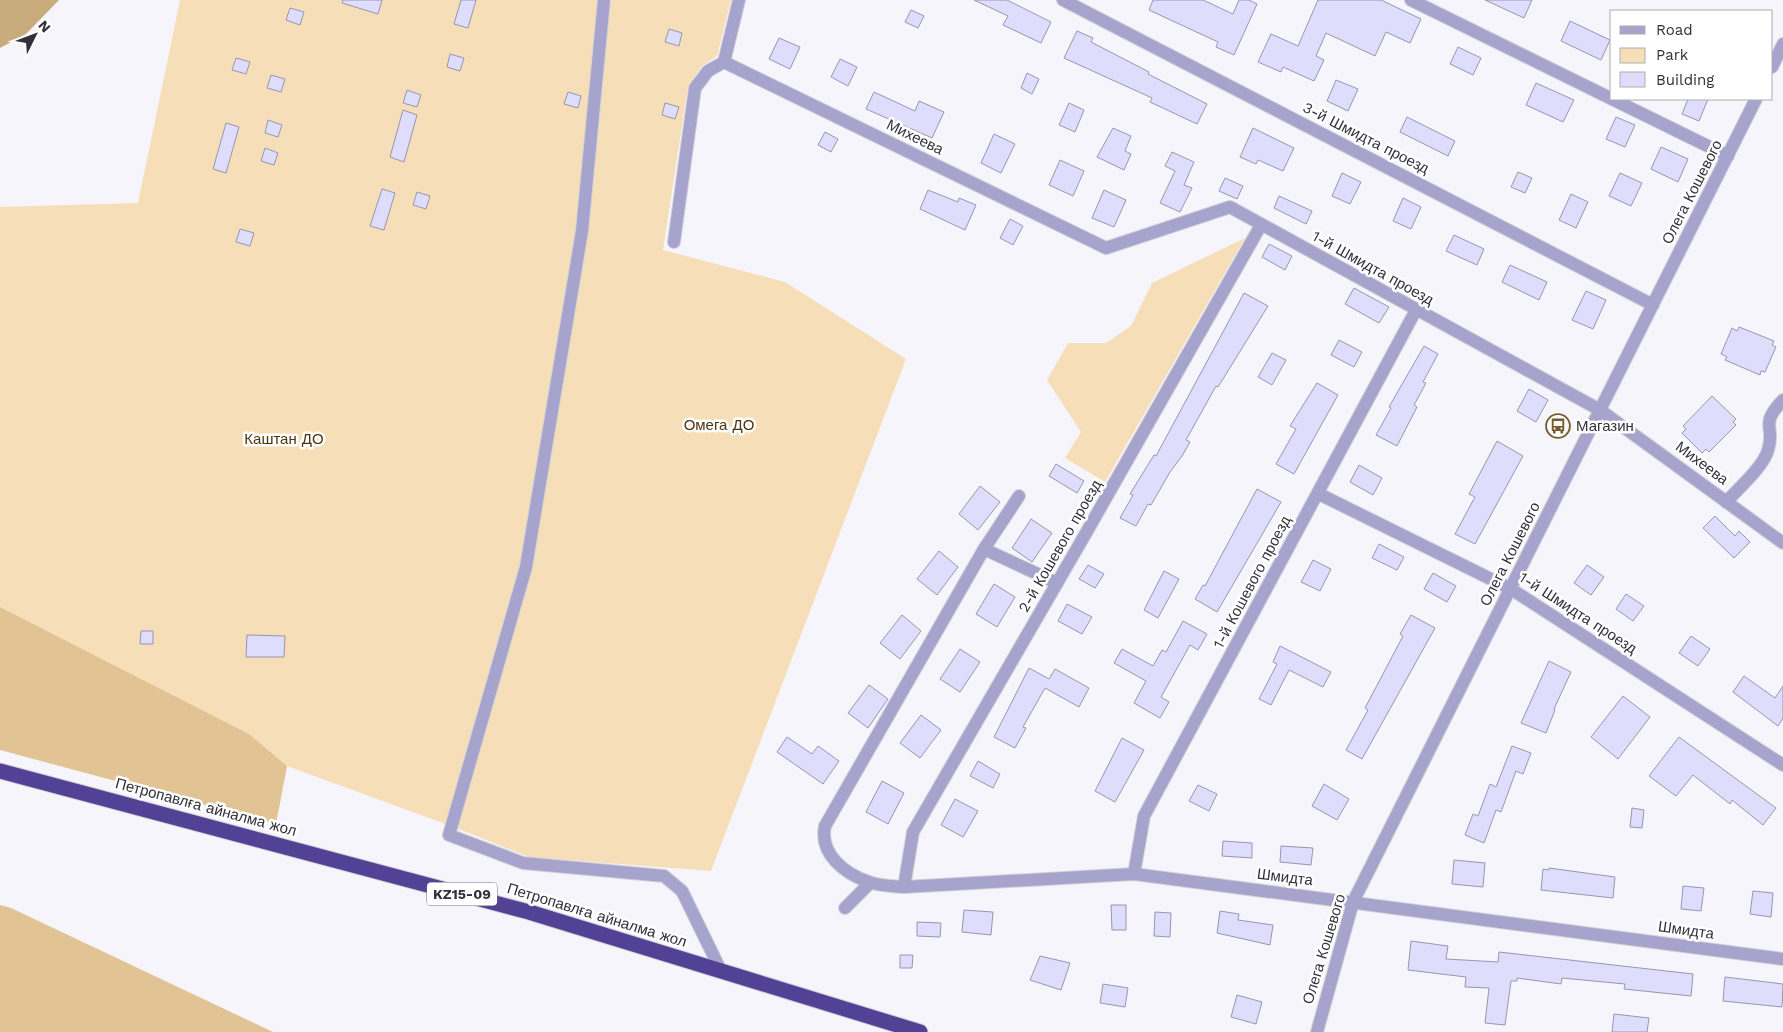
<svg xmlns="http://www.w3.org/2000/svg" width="1783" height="1032" font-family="'Work Sans',sans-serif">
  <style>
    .green { fill: #f6deb8 }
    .forest { fill: #e1c394 }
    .water { fill: #c9ac7e }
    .building { fill: #dfddfc; stroke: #9796b1 }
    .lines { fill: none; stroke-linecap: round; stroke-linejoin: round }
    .minor-casing { stroke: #d3d2d8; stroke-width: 14 }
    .highway-casing { stroke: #d3d2d8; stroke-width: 17 }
    .minor { stroke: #a6a3cc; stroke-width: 12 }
    .highway { stroke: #514295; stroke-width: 15 }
    .labels { text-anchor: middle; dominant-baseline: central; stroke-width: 5; stroke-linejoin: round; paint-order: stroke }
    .shield { fill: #fff; stroke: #6f6e76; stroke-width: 1 }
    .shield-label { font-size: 14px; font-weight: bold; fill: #31303b }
    .street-label { font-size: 15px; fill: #31303b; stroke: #fff }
    .park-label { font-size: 15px; fill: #4a350f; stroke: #fff }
    .poi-label { font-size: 15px; fill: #31303b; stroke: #fff; text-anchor: start }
  </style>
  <rect width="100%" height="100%" fill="#f6f5fb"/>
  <!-- green -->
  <g class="green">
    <polygon points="180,0 731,0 717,56 702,66 688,86 663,250 785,282 906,359 711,871 529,857 459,829 287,766 249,734 0,607 0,207 138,203"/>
    <polygon points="1245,238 1105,482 1065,458 1081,432 1047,380 1068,343 1106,343 1131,326 1152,283"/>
  </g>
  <!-- forest -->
  <g class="forest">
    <polygon points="0,607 249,734 287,766 276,824 0,750"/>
    <polygon points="0,905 11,908 273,1032 0,1032"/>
  </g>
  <!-- water -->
  <polygon class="water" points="0,0 59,0 26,34 0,48"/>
  <!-- building -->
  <g class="building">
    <polygon points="343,0 382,0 378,14 342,3"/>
    <polygon points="461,0 476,0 468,28 454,24"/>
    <polygon points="974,0 1007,0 1051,22 1041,43 1003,25 1008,16"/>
    <polygon points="1153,0 1203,0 1233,14 1239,0 1249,0 1257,4 1234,55 1216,47 1218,42 1149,10"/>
    <polygon points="1318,0 1381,0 1421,19 1410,43 1386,32 1375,56 1326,33 1316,56 1324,60 1314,81 1283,67 1281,72 1258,62 1271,34 1298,46"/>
    <polygon points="1485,0 1532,0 1524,18"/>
    <polygon points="290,8 304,12 300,25 286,20"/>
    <polygon points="911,10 924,16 918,28 905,22"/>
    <polygon points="1570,21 1610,40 1601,60 1561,41"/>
    <polygon points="669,29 682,33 679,46 665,42"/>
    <polygon points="1077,31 1093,38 1091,42 1149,72 1148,74 1207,104 1197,124 1150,102 1152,98 1064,58"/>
    <polygon points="779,38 800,47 790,69 769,59"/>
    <polygon points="1458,47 1481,58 1473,75 1450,64"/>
    <polygon points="450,54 464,58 460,71 447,67"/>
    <polygon points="236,58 250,62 246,74 232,70"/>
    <polygon points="840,59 857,67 848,86 831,77"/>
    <polygon points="1027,73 1039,79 1032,94 1021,88"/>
    <polygon points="271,75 285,79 281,92 267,88"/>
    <polygon points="1336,80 1358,89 1348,111 1327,101"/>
    <polygon points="1536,83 1574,100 1563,122 1526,105"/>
    <polygon points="407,90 421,95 417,107 403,103"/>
    <polygon points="568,92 581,96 578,108 564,104"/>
    <polygon points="874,92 915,111 919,101 944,112 932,138 866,109"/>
    <polygon points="1688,99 1708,99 1699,121 1682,114"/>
    <polygon points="665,103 679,107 675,119 662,115"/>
    <polygon points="1069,103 1084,110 1075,132 1059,125"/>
    <polygon points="403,110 417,115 404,162 390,157"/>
    <polygon points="1407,117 1455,141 1448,156 1400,132"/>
    <polygon points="1616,117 1635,125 1625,147 1606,139"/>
    <polygon points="268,120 282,125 278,137 265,133"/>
    <polygon points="226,123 239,127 226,173 213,169"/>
    <polygon points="1113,128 1131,136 1125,151 1131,154 1124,170 1097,157"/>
    <polygon points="1253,128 1294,148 1283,171 1258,160 1256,164 1240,157"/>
    <polygon points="825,132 838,139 831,152 818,145"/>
    <polygon points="994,134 1015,144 1001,173 981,163"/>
    <polygon points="1661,147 1688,159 1678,182 1651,169"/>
    <polygon points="265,148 278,153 274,165 261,161"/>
    <polygon points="1172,152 1194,162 1184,185 1192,188 1180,212 1160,203 1175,171 1165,166"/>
    <polygon points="1060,160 1084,171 1073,196 1049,185"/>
    <polygon points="1518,172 1532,178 1525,193 1511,187"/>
    <polygon points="1342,173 1361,182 1350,204 1332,196"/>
    <polygon points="1620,173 1642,183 1631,206 1609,196"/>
    <polygon points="1225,178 1243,186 1237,199 1219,191"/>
    <polygon points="382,189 395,193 384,230 370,226"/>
    <polygon points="928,190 958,202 959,198 976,205 965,230 920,209"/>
    <polygon points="1104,190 1126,200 1114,227 1092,218"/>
    <polygon points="417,192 430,196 426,209 413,205"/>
    <polygon points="1571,194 1588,202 1576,228 1559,220"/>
    <polygon points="1279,196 1312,211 1306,224 1274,208"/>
    <polygon points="1403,198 1421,207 1411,229 1393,221"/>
    <polygon points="1010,219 1023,226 1013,245 1000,238"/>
    <polygon points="240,229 254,233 250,246 236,242"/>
    <polygon points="1454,235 1484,249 1477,265 1446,251"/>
    <polygon points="1269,244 1292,256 1285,270 1262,257"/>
    <polygon points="1510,265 1547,282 1539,300 1502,282"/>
    <polygon points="1354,288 1389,307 1379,323 1345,304"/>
    <polygon points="1586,291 1606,300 1593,329 1572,320"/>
    <polygon points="1244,293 1268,306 1218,387 1216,386 1186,440 1190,442 1182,456 1170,472 1151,505 1148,504 1136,526 1120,518 1133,495 1130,494 1154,455 1156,456"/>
    <polygon points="1739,327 1774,341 1772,345 1776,347 1765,372 1761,371 1760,375 1725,360 1727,357 1721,354 1732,328 1737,331"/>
    <polygon points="1339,340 1362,352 1354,367 1331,355"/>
    <polygon points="1424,346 1438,354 1423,382 1426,383 1414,405 1417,407 1397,446 1376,435 1391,408 1389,407"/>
    <polygon points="1272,353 1286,360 1272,385 1258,377"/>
    <polygon points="1317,383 1338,395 1294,474 1276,464 1296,429 1290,426"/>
    <polygon points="1529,389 1548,400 1536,422 1517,411"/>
    <polygon points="1712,396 1736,419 1733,422 1736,425 1709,452 1706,449 1702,453 1682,433 1686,429 1683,426"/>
    <polygon points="1497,441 1523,456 1475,544 1455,534 1475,497 1469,494"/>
    <polygon points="1056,464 1084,481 1077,493 1049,476"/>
    <polygon points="1359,465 1382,478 1373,495 1350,482"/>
    <polygon points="980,486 1000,502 978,530 959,514"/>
    <polygon points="1257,489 1281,502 1217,612 1195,599 1203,585 1205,586"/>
    <polygon points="1715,516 1735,536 1739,531 1750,542 1734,558 1703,528"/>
    <polygon points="1031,519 1052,533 1032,562 1012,548"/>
    <polygon points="1379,544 1404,557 1397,570 1372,558"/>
    <polygon points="939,551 958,567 937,595 917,579"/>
    <polygon points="1313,560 1331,569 1320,591 1301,582"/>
    <polygon points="1088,565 1104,574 1095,588 1079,579"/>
    <polygon points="1587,565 1604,577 1591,595 1574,583"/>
    <polygon points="1164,571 1179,579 1158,618 1144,610"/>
    <polygon points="1433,573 1456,586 1447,602 1424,589"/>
    <polygon points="994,584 1015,597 997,627 976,614"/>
    <polygon points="1626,594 1644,606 1633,621 1616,609"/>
    <polygon points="1067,604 1092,617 1082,634 1058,621"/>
    <polygon points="902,615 921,631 900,659 880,643"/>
    <polygon points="1411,615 1435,628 1362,759 1346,750 1368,710 1365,708 1403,636 1400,634"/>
    <polygon points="1183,621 1207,634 1198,650 1190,645 1161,697 1169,702 1160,718 1134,703 1146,681 1114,663 1122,649 1153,666 1162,650 1166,652"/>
    <polygon points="141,631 153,631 153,644 140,644"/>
    <polygon points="247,635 285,636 284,657 246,657"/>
    <polygon points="1691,636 1710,649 1698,666 1679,653"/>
    <polygon points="1280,646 1331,672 1323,687 1289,670 1271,705 1259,699 1277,664 1273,662"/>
    <polygon points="960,649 980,662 960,692 940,679"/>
    <polygon points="1549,661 1571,672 1554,709 1555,710 1546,733 1521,723"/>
    <polygon points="1029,668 1049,679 1055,669 1089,688 1079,707 1045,688 1023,727 1026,728 1015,748 994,737"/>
    <polygon points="1744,676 1775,698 1783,686 1783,718 1778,726 1733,692"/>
    <polygon points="869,685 888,699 868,728 848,713"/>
    <polygon points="1623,696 1650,717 1618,759 1591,737"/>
    <polygon points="921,715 941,730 920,758 900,743"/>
    <polygon points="787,737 812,754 818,746 839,761 823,784 777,752"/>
    <polygon points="1679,737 1776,808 1763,825 1732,800 1730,804 1693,775 1676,796 1649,776"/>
    <polygon points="1122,738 1144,750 1115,802 1095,791"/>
    <polygon points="1512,746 1531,753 1523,774 1516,771 1501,812 1496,810 1484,843 1465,835 1473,814 1478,816 1490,784 1496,787"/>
    <polygon points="978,761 1000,774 993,788 970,776"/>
    <polygon points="882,781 904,793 888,824 866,812"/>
    <polygon points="1324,784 1349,799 1337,820 1312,806"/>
    <polygon points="1198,785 1217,794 1209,811 1189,801"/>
    <polygon points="955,799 978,811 963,837 941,825"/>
    <polygon points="1632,808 1644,810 1642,828 1630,827"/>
    <polygon points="1223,841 1252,843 1252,858 1222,856"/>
    <polygon points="1281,846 1313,848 1311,865 1280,862"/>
    <polygon points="1454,860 1485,863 1483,887 1452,884"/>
    <polygon points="1549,868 1615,877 1613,898 1541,890 1543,869 1549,870"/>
    <polygon points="1683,886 1704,888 1701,911 1681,909"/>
    <polygon points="1753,891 1773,893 1771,917 1750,914"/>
    <polygon points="1111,905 1126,905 1126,930 1112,930"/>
    <polygon points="964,910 993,912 991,935 962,932"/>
    <polygon points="1220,911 1239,914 1238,920 1273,925 1270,945 1217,933"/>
    <polygon points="1155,912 1171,913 1170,937 1154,936"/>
    <polygon points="917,922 941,923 940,937 917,936"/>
    <polygon points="1411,941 1448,946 1446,959 1498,962 1499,952 1693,974 1691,996 1624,989 1625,984 1562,978 1561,984 1517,978 1517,981 1511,981 1505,1025 1485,1023 1489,988 1465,987 1466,977 1408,970"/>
    <polygon points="900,955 913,955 912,968 900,968"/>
    <polygon points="1040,956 1070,963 1061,990 1030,980"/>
    <polygon points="1725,977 1783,984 1782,1007 1723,1001"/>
    <polygon points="1103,984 1128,988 1125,1007 1100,1003"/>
    <polygon points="1237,995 1262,1002 1256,1024 1231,1017"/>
    <polygon points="1614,1014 1649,1018 1647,1032 1612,1032"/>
  </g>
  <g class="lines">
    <!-- minor casing -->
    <g class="minor-casing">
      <g id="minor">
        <polyline points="604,0 582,231 526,567 449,835 523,863 664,876 682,891 721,971"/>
        <polyline points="1063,0 1653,305"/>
        <polyline points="1411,0 1612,99"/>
        <polyline points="724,62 1106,248 1230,207 1600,410 1783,543"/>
        <polyline points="1772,67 1783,44"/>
        <polyline points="1612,99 1728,156"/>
        <polyline points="674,242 695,88 708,71 724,62 739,0"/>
        <polyline points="1319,494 1511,589 1783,765"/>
        <path d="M1019,496L984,549L825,826C819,854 845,874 869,882C879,886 893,886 904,887L1134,874L1783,959"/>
        <path d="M1726,502C1738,489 1764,466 1768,450C1776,426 1758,426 1783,400"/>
        <polyline points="984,549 1057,583"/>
        <polyline points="1134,874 1144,816 1416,310"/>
        <polyline points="904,887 913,832 1086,533 1261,225"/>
        <polyline points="845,908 870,883"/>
        <polyline points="1317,1032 1353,902 1756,99"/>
      </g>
    </g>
    <!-- highway casing -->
    <g class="highway-casing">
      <polyline id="highway" points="0,771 529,912 920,1032"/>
    </g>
    <!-- minor -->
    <use href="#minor" class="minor"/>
    <!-- highway -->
    <use href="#highway" class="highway"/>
  </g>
  <!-- icons -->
  <defs>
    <g id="bus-ring" transform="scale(1.25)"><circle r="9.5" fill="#fff" stroke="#755b2d" stroke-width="1.5"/><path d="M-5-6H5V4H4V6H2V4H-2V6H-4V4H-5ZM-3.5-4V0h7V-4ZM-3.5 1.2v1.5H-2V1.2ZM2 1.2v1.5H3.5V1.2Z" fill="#755b2d"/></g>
  </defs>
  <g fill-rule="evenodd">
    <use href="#bus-ring" x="1558" y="426"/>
  </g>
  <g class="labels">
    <!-- shield labels -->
    <rect class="shield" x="427" y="882.5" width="70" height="23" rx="4"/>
    <g class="shield-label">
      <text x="462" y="894">KZ15-09</text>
    </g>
    <!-- street labels -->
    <g class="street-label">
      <text transform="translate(915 137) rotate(26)">Михеева</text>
      <text transform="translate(1366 138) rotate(27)">3-й Шмидта проезд</text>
      <text transform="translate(1692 192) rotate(-63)">Олега Кошевого</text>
      <text transform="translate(1373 268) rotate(29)">1-й Шмидта проезд</text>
      <text transform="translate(1702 463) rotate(37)">Михеева</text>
      <text transform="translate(1060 546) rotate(-60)">2-й Кошевого проезд</text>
      <text transform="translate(1510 554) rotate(-63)">Олега Кошевого</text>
      <text transform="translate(1252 582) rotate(-62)">1-й Кошевого проезд</text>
      <text transform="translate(1578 613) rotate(33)">1-й Шмидта проезд</text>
      <text transform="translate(206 807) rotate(15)">Петропавлға айналма жол</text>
      <text transform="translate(1285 877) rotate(7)">Шмидта</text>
      <text transform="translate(597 915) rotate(17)">Петропавлға айналма жол</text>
      <text transform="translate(1686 930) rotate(8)">Шмидта</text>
      <text transform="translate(1324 949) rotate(-73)">Олега Кошевого</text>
    </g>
    <!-- park labels -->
    <g class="park-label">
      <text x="719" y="425">Омега ДО</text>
      <text x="284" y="439">Каштан ДО</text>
    </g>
    <!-- poi labels -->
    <g class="poi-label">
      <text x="1576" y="426">Магазин</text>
    </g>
  </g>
  <!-- legend -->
  <rect x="1610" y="10" width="162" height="90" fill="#ffffff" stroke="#adacb1"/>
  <rect x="1620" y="26" width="25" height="8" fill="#a6a3cc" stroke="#adacb1"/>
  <text x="1656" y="35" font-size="15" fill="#31303b">Road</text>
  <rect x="1620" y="48" width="25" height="15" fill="#f6deb8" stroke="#adacb1"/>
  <text x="1656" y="60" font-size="15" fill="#31303b">Park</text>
  <rect x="1620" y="72" width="25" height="15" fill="#dfddfc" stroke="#adacb1"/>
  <text x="1656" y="85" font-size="15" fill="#31303b">Building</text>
  <!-- north arrow -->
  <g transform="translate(35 35) rotate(48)" stroke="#ffffff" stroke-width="4" paint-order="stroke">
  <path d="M0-4L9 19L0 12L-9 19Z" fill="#31303b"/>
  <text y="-8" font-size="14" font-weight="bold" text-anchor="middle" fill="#31303b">N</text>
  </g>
</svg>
